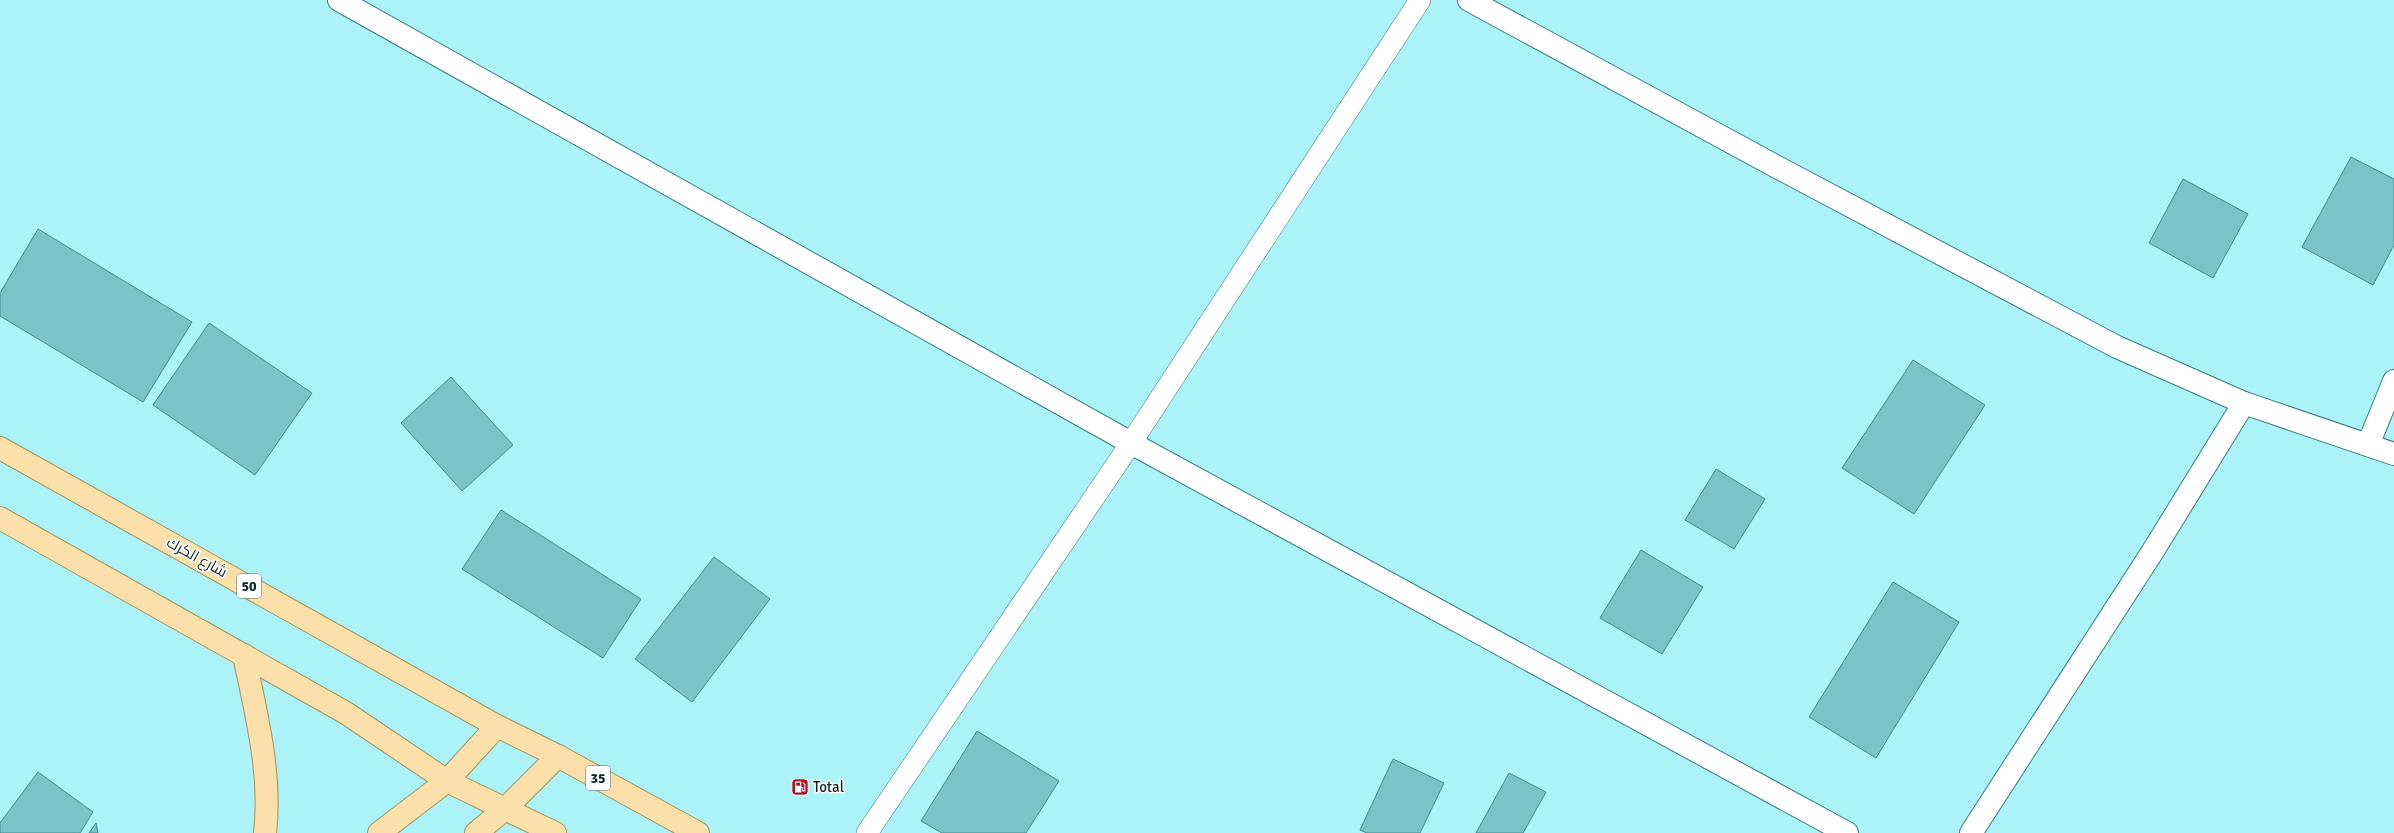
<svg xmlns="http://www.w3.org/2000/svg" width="2394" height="833" font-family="Signika,Cairo,sans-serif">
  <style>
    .building { fill: #7cc3c9; stroke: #438a90 }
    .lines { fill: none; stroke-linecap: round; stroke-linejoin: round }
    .service-casing { stroke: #347c82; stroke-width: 22 }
    .minor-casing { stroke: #347c82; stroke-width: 24 }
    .primary-casing { stroke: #a49257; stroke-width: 24 }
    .service { stroke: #fff; stroke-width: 21 }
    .minor { stroke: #fff; stroke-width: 22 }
    .primary { stroke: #fbe0a9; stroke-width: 22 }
    .labels { text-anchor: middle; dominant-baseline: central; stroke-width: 3; stroke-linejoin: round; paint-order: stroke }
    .shield { fill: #fff; stroke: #53686a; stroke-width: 1 }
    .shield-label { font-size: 14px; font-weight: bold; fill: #09272a }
    .street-label { font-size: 15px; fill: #09272a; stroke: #fff }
    .poi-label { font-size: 15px; fill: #09272a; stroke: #fff; text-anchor: start }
  </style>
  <rect width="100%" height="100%" fill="#abf3f9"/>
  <!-- building -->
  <g class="building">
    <polygon points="2351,157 2394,179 2394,245 2373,285 2302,247"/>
    <polygon points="2183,179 2248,214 2213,278 2149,243"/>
    <polygon points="38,229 192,322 143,402 0,316 0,293"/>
    <polygon points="209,323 312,393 255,475 153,405"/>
    <polygon points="1913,360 1985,405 1914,514 1842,468"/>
    <polygon points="451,377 513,445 462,491 401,423"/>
    <polygon points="1716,469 1765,499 1734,549 1685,520"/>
    <polygon points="501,510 641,599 603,658 462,569"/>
    <polygon points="1641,550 1703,587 1662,654 1600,618"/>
    <polygon points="714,557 770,599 692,702 635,659"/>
    <polygon points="1893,582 1959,622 1876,758 1809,717"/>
    <polygon points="977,731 1059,781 1026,833 942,833 921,821"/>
    <polygon points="1393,759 1444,783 1420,833 1367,833 1360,830"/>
    <polygon points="38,772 93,812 80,833 0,833 0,823"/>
    <polygon points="1509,773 1546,792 1523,833 1476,833"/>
    <polygon points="96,823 98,833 89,833"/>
  </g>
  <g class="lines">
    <!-- service casing -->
    <g class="service-casing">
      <polyline id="service" points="867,833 1131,443 1420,0"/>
    </g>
    <!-- minor casing -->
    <g class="minor-casing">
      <g id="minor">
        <polyline points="339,0 1131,443 1847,833"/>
        <polyline points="1469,0 1777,167 2117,347 2244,403 2394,454"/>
        <polyline points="2368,445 2394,381"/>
        <polyline points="1971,833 2153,551 2244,403"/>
      </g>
    </g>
    <!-- primary casing -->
    <g class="primary-casing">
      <g id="primary">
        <polyline points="0,448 497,726 558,756 698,833"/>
        <polyline points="0,518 346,713 447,781 555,833"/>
        <path d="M244,655C256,714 272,773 265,833"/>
        <polyline points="379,833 447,781 497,726"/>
        <polyline points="476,833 505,809 558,756"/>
      </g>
    </g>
    <!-- service -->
    <use href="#service" class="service"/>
    <!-- minor -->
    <use href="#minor" class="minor"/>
    <!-- primary -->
    <use href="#primary" class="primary"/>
  </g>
  <!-- icons -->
  <defs>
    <g id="fuel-square" transform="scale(0.9)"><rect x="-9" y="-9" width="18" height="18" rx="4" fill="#a81124" stroke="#fff"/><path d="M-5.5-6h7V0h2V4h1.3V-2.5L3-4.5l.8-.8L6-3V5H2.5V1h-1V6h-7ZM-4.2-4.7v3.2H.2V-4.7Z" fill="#fff"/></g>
  </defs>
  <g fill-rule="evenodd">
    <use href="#fuel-square" x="800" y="787"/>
  </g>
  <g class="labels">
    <!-- shield labels -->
    <g class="shield">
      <rect x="237" y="574" width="24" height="24" rx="3"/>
      <rect x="586" y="766" width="24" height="24" rx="3"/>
    </g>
    <g class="shield-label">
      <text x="249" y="586">50</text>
      <text x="598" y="778">35</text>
    </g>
    <!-- street labels -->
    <g class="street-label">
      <text transform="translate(197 557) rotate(29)">شارع الكرك</text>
    </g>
    <!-- poi labels -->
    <g class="poi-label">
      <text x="813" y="787">Total</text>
    </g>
  </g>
</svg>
